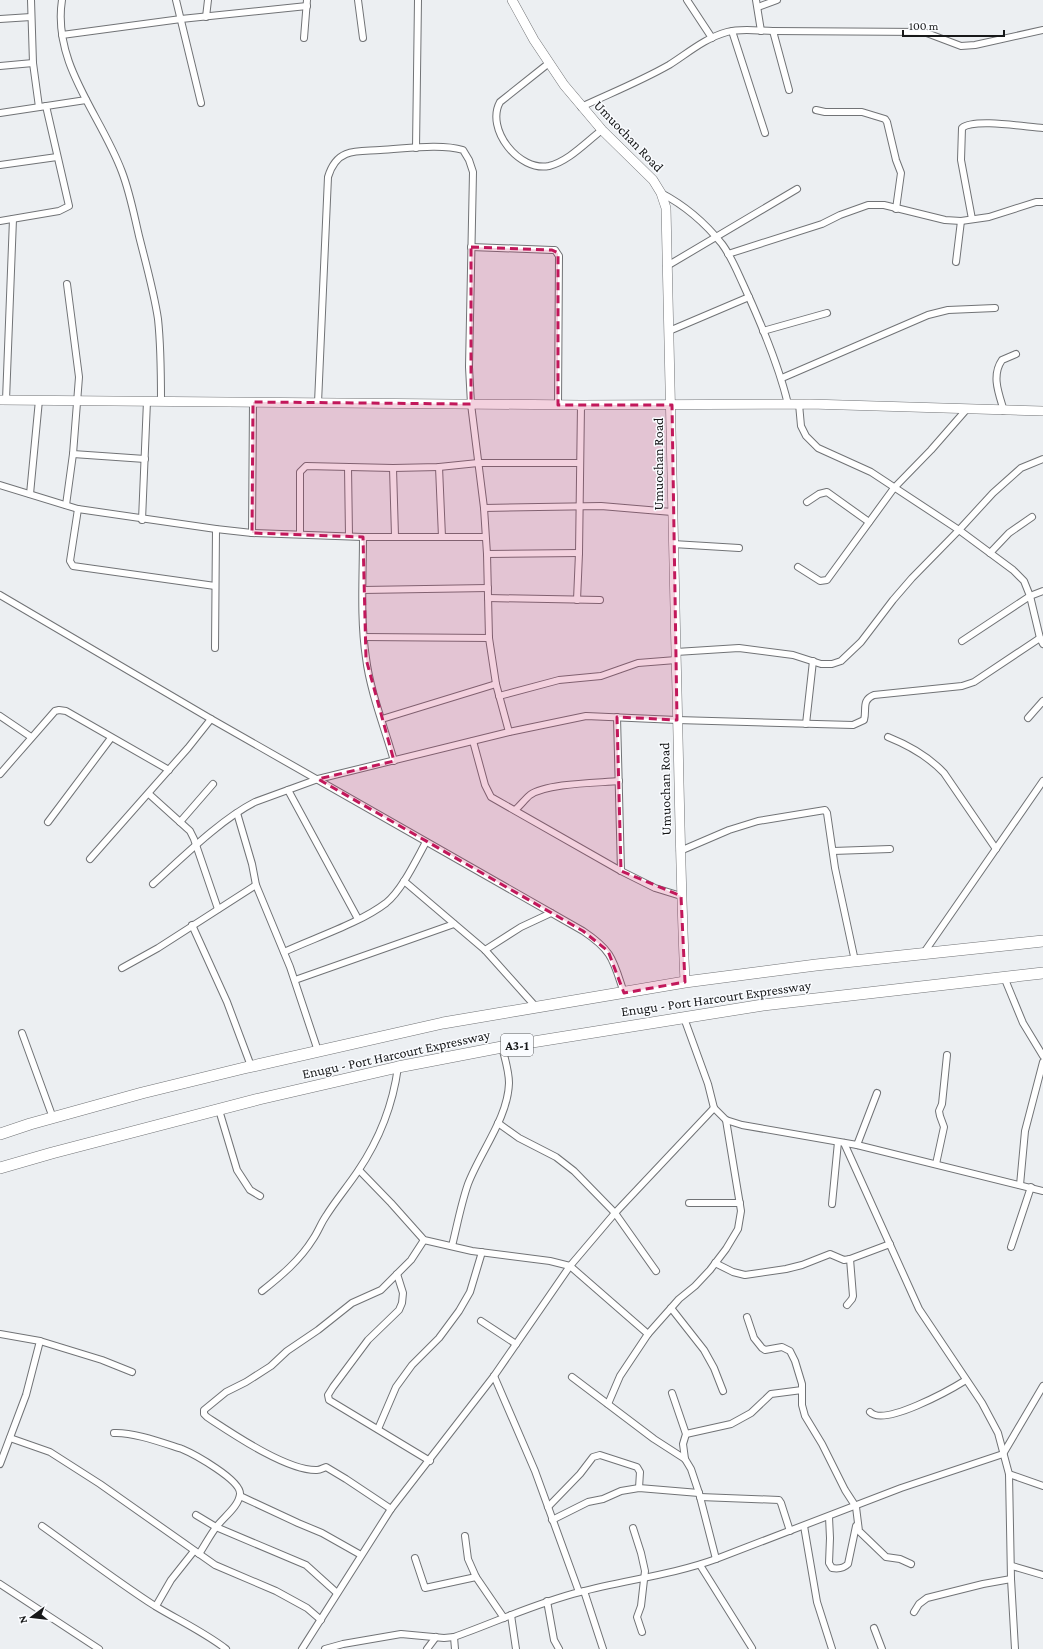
<svg xmlns="http://www.w3.org/2000/svg" width="1043" height="1649" font-family="'Crimson Pro',serif">
  <style>
    .lines { fill: none; stroke-linecap: round; stroke-linejoin: round }
    .street-casing { stroke: #717376; stroke-width: 8 }
    .secondary-casing { stroke: #717376; stroke-width: 10 }
    .highway-casing { stroke: #717376; stroke-width: 12 }
    .street { stroke: #fff; stroke-width: 6 }
    .secondary { stroke: #fff; stroke-width: 9 }
    .highway { stroke: #fff; stroke-width: 11 }
    .marked { fill: #c2185b; fill-opacity: 0.2; stroke: #c2185b; stroke-width: 3; stroke-dasharray: 8 5; stroke-linejoin: round }
    .labels { text-anchor: middle; dominant-baseline: central; stroke-width: 3; stroke-linejoin: round; paint-order: stroke }
    .shield { fill: #fafcff; stroke: #5b5c5e; stroke-width: 1 }
    .shield-label { font-size: 13px; font-weight: bold; fill: #171819 }
    .street-label { font-size: 14px; fill: #171819; stroke: #fafcff }
  </style>
  <rect width="100%" height="100%" fill="#eceff2"/>
  <g class="lines">
    <!-- street casing -->
    <g class="street-casing">
      <g id="street">
        <polyline points="31,0 33,63 39,107"/>
        <path d="M62,0C52,64 101,115 122,172C130,193 134,215 139,236C146,264 154,292 158,319C161,347 161,374 161,401"/>
        <polyline points="176,0 201,103"/>
        <polyline points="358,0 363,38"/>
        <polyline points="687,0 712,38"/>
        <polyline points="756,0 761,31"/>
        <polyline points="758,7 777,0"/>
        <polyline points="206,17 208,0"/>
        <polyline points="0,19 31,17"/>
        <polyline points="732,31 765,133"/>
        <polyline points="773,31 789,90"/>
        <polyline points="62,35 181,19 307,6"/>
        <polyline points="304,38 307,0"/>
        <path d="M549,63L500,102C485,129 519,172 549,166C569,161 586,142 602,130"/>
        <polyline points="0,66 33,63"/>
        <path d="M581,107C611,93 641,81 669,65C688,53 705,38 727,32C742,28 758,31 773,31L924,32L961,46L975,45L1043,30"/>
        <polyline points="816,110 825,112 862,112 885,119 887,122 896,160 901,173 896,209"/>
        <polyline points="0,113 86,100"/>
        <polyline points="416,148 418,0"/>
        <polyline points="0,165 57,157"/>
        <path d="M661,193C684,205 706,224 722,244C731,256 737,271 743,284C761,323 778,363 788,404"/>
        <path d="M972,219L961,160L962,128C974,118 1026,127 1043,128"/>
        <polyline points="0,221 59,211 69,206 46,106"/>
        <polyline points="471,247 552,250 555,250 559,256 558,405"/>
        <polyline points="728,254 822,224 840,215 868,205 884,205 945,220 961,221 989,217 1036,202 1043,202"/>
        <polyline points="956,262 961,221"/>
        <polyline points="667,266 797,189"/>
        <polyline points="669,331 749,297"/>
        <polyline points="763,331 827,313"/>
        <polyline points="782,378 928,315 948,310 995,308"/>
        <polyline points="6,400 13,219"/>
        <path d="M318,403L328,177C331,167 336,158 346,154C356,150 369,151 380,150C404,149 440,143 463,150L469,160L473,172L469,367L471,404L484,508L487,554L489,638L496,684L509,732"/>
        <polyline points="799,404 801,426 806,436 818,448 871,472 959,530 1013,570 1024,581 1030,596 1040,638 1043,644"/>
        <path d="M1004,411C999,394 991,376 1002,360L1016,354"/>
        <polyline points="73,454 145,459"/>
        <polyline points="348,467 349,536"/>
        <polyline points="439,467 442,537"/>
        <polyline points="393,468 395,536"/>
        <polyline points="0,485 78,509 216,529 252,533 363,537 485,537"/>
        <polyline points="30,494 39,400"/>
        <polyline points="807,502 819,494 827,492 869,522"/>
        <polyline points="66,505 73,454 79,377 67,284"/>
        <polyline points="484,508 601,506 672,512"/>
        <polyline points="78,509 70,561 73,566 215,586"/>
        <polyline points="142,520 147,401"/>
        <polyline points="252,533 253,402"/>
        <polyline points="300,534 300,472 306,466 393,468 439,467 478,463 580,463"/>
        <path d="M363,537C363,577 360,618 366,658C370,691 385,729 394,761"/>
        <polyline points="673,544 739,548"/>
        <polyline points="990,553 1009,533 1032,517"/>
        <polyline points="487,554 579,553"/>
        <polyline points="798,567 820,581 827,580 894,488 931,450 966,410"/>
        <polyline points="363,590 488,588"/>
        <path d="M0,595L211,719L583,931C613,951 613,960 624,993"/>
        <polyline points="488,598 600,600"/>
        <polyline points="577,600 579,553 581,405"/>
        <polyline points="364,637 489,638"/>
        <polyline points="962,641 1030,596 1043,591"/>
        <polyline points="215,648 216,529"/>
        <polyline points="676,652 739,648 793,655 821,664 832,664 841,661 861,642 893,600 912,578 959,530 993,493 1021,468 1043,459"/>
        <polyline points="499,696 559,680 601,676 638,663 676,660"/>
        <polyline points="0,716 31,737"/>
        <polyline points="617,717 621,871"/>
        <polyline points="1028,718 1043,701"/>
        <polyline points="382,719 496,684"/>
        <polyline points="806,724 813,661"/>
        <path d="M888,737C908,745 929,757 944,773L996,849"/>
        <polyline points="473,741 485,785 491,797 621,871 655,888 681,896"/>
        <polyline points="0,774 55,711 59,710 66,711 169,770"/>
        <polyline points="288,790 358,919"/>
        <polyline points="149,794 190,831 194,839 218,909"/>
        <path d="M515,810C520,806 525,799 530,795C547,783 598,783 619,781"/>
        <polyline points="237,813 252,864 256,885 290,967 318,1051"/>
        <polyline points="48,822 111,738"/>
        <polyline points="180,822 213,784"/>
        <polyline points="680,851 729,830 758,821 825,810 827,813 835,868 855,961"/>
        <polyline points="833,851 890,849"/>
        <polyline points="90,859 188,748 211,719"/>
        <polyline points="404,881 485,950 536,1007"/>
        <path d="M153,884C183,857 220,820 255,802L318,779L509,732L586,716L677,720L853,725L864,720C867,710 861,700 874,695L962,686L974,682L1040,638"/>
        <polyline points="192,925 227,1002 251,1066"/>
        <polyline points="485,950 521,927 551,913"/>
        <path d="M284,952C314,938 360,923 386,903C402,890 416,860 426,842"/>
        <polyline points="923,954 1043,781"/>
        <polyline points="122,968 158,948 256,885"/>
        <polyline points="1004,977 1023,1023 1043,1056"/>
        <polyline points="295,980 454,924"/>
        <polyline points="684,1018 708,1084 714,1108 726,1120 742,1125 857,1145 1043,1191"/>
        <polyline points="22,1033 53,1118"/>
        <polyline points="219,1110 237,1170 250,1190 260,1196"/>
        <polyline points="498,1123 519,1138 556,1157 574,1171 615,1213 656,1271"/>
        <polyline points="844,1143 919,1309 982,1403 998,1433 1009,1474 1011,1579 1015,1649"/>
        <polyline points="857,1145 877,1093"/>
        <polyline points="936,1164 944,1127 940,1116 939,1111 942,1104 947,1055"/>
        <polyline points="359,1170 391,1203 424,1240 472,1251 550,1261 570,1266 648,1334"/>
        <polyline points="1020,1185 1025,1131 1043,1062"/>
        <polyline points="689,1203 740,1203"/>
        <polyline points="832,1204 838,1142"/>
        <path d="M452,1246C457,1226 461,1204 468,1184C480,1152 508,1118 509,1083C509,1071 505,1059 502,1047"/>
        <polyline points="1011,1247 1031,1187"/>
        <polyline points="715,1263 733,1272 745,1275 786,1269 802,1265 830,1254 844,1260 850,1259 890,1244"/>
        <polyline points="397,1274 403,1293 402,1303 399,1310 368,1340 333,1387 328,1395 329,1400 430,1461"/>
        <path d="M262,1291C281,1276 300,1260 313,1239C318,1232 321,1223 326,1216C336,1200 348,1186 358,1171C379,1140 393,1104 398,1067"/>
        <polyline points="847,1305 852,1299 853,1296 850,1259"/>
        <polyline points="671,1308 704,1350 714,1368 723,1391"/>
        <polyline points="747,1317 754,1338 762,1348 765,1350 782,1347 790,1351 795,1361 802,1384 802,1405 805,1416 822,1444 845,1490 856,1507 859,1531 886,1557 900,1559 911,1564"/>
        <polyline points="481,1321 516,1344"/>
        <polyline points="0,1334 40,1341 102,1360 132,1372"/>
        <polyline points="494,1376 535,1471 579,1592"/>
        <polyline points="572,1377 654,1439 685,1459 691,1469 699,1493 716,1559"/>
        <polyline points="672,1393 686,1434 683,1444 685,1459"/>
        <polyline points="608,1404 620,1376 648,1334 679,1299 695,1286 710,1270 726,1249 738,1229 741,1211 726,1120"/>
        <path d="M870,1412C884,1427 950,1390 966,1380"/>
        <polyline points="378,1429 396,1387 412,1365 439,1338 459,1311 470,1292 482,1252"/>
        <path d="M114,1433C133,1432 163,1443 182,1449C194,1454 241,1480 240,1494C239,1506 224,1517 217,1526C210,1535 205,1545 199,1554"/>
        <polyline points="686,1434 731,1424 751,1413 771,1394 802,1390"/>
        <polyline points="10,1438 50,1452 100,1484 215,1565 276,1591 307,1608 321,1620"/>
        <polyline points="0,1464 26,1395 40,1341"/>
        <polyline points="1009,1474 1043,1486"/>
        <polyline points="240,1496 298,1523 322,1533 361,1555"/>
        <polyline points="700,1497 779,1500 781,1503 790,1531"/>
        <polyline points="548,1507 580,1474 593,1457 600,1455 637,1467 640,1472 639,1488"/>
        <path d="M391,1509L346,1479L326,1467C323,1468 320,1470 317,1470C287,1471 233,1434 207,1417L204,1414V1410L226,1392L246,1382L271,1366L287,1351L318,1330L352,1303L381,1290L411,1260L424,1240"/>
        <polyline points="196,1515 216,1527 306,1565 337,1593"/>
        <path d="M829,1517L830,1538L829,1563L832,1568C838,1569 843,1569 848,1564L856,1526"/>
        <polyline points="552,1520 588,1502 603,1499 621,1491 639,1488 699,1493"/>
        <path d="M42,1526C80,1553 116,1581 155,1606C178,1620 204,1632 226,1649"/>
        <polyline points="804,1526 817,1602 832,1649"/>
        <polyline points="633,1528 641,1553 645,1571 641,1606 637,1617 642,1632"/>
        <polyline points="465,1536 468,1559 476,1577 504,1618"/>
        <polyline points="415,1558 425,1588 476,1577"/>
        <polyline points="700,1565 752,1648"/>
        <polyline points="1012,1566 1043,1575"/>
        <polyline points="0,1584 99,1649"/>
        <polyline points="584,1591 603,1649"/>
        <polyline points="547,1601 554,1640 559,1649"/>
        <polyline points="156,1606 171,1580 194,1551"/>
        <polyline points="914,1612 919,1604 927,1598 983,1584 1011,1579"/>
        <polyline points="511,1615 516,1649"/>
        <polyline points="874,1628 882,1649"/>
        <polyline points="454,1637 455,1649"/>
        <polyline points="302,1649 391,1509 494,1376 570,1266 615,1213 714,1108"/>
        <path d="M325,1649L343,1644L401,1634L444,1638L454,1637C496,1622 536,1603 580,1592C625,1580 672,1575 716,1559L901,1488L1003,1454L1043,1386"/>
        <polyline points="427,1649 436,1637"/>
      </g>
    </g>
    <!-- secondary casing -->
    <g class="secondary-casing">
      <g id="secondary">
        <path d="M512,0L534,40L564,85L602,130L653,180L661,193L666,208C670,356 673,504 676,652C679,762 680,872 685,982"/>
        <polyline points="0,400 581,405 810,404 1043,411"/>
      </g>
    </g>
    <!-- highway casing -->
    <g class="highway-casing">
      <g id="highway">
        <polyline points="0,1134 30,1124 142,1093 244,1068 443,1023 685,982 816,965 1043,941"/>
        <polyline points="0,1168 52,1153 259,1099 398,1067 502,1047 763,1005 1043,973"/>
      </g>
    </g>
    <!-- street -->
    <use href="#street" class="street"/>
    <!-- secondary -->
    <use href="#secondary" class="secondary"/>
    <!-- highway -->
    <use href="#highway" class="highway"/>
  </g>
  <!-- marked area -->
  <path class="marked" d="M471,247L552,250L558,253V405H672L677,720L617,717L621,871L681,896L685,982L624,993L608,951L583,931L318,779L394,761L366,659L363,537L252,533L253,402L471,404Z"/>
  <g class="labels">
    <!-- shield labels -->
    <rect class="shield" x="501" y="1034" width="32" height="22" rx="3"/>
    <g class="shield-label">
      <text x="517" y="1045">A3-1</text>
    </g>
    <!-- street labels -->
    <g class="street-label">
      <text transform="translate(629 136) rotate(46)">Umuochan Road</text>
      <text transform="translate(658 464) rotate(-90)">Umuochan Road</text>
      <text transform="translate(665 789) rotate(-91)">Umuochan Road</text>
      <text transform="translate(716 998) rotate(-8)">Enugu - Port Harcourt Expressway</text>
      <text transform="translate(396 1054) rotate(-12)">Enugu - Port Harcourt Expressway</text>
    </g>
  </g>
  <!-- north arrow -->
  <g transform="translate(32 1617) rotate(255)" stroke="#fafcff" stroke-width="3" paint-order="stroke">
  <path d="M0-3L7 15L0 10L-7 15Z" fill="#171819"/>
  <text y="-6" font-size="11" font-weight="bold" text-anchor="middle" fill="#171819">N</text>
  </g>
  <!-- scale -->
  <path d="M903 30v6h101v-6" fill="none" stroke="#171819" stroke-width="2"/>
  <text x="909" y="30" font-size="12" fill="#171819" stroke="#fafcff" stroke-width="3" paint-order="stroke">100 m</text>
</svg>
